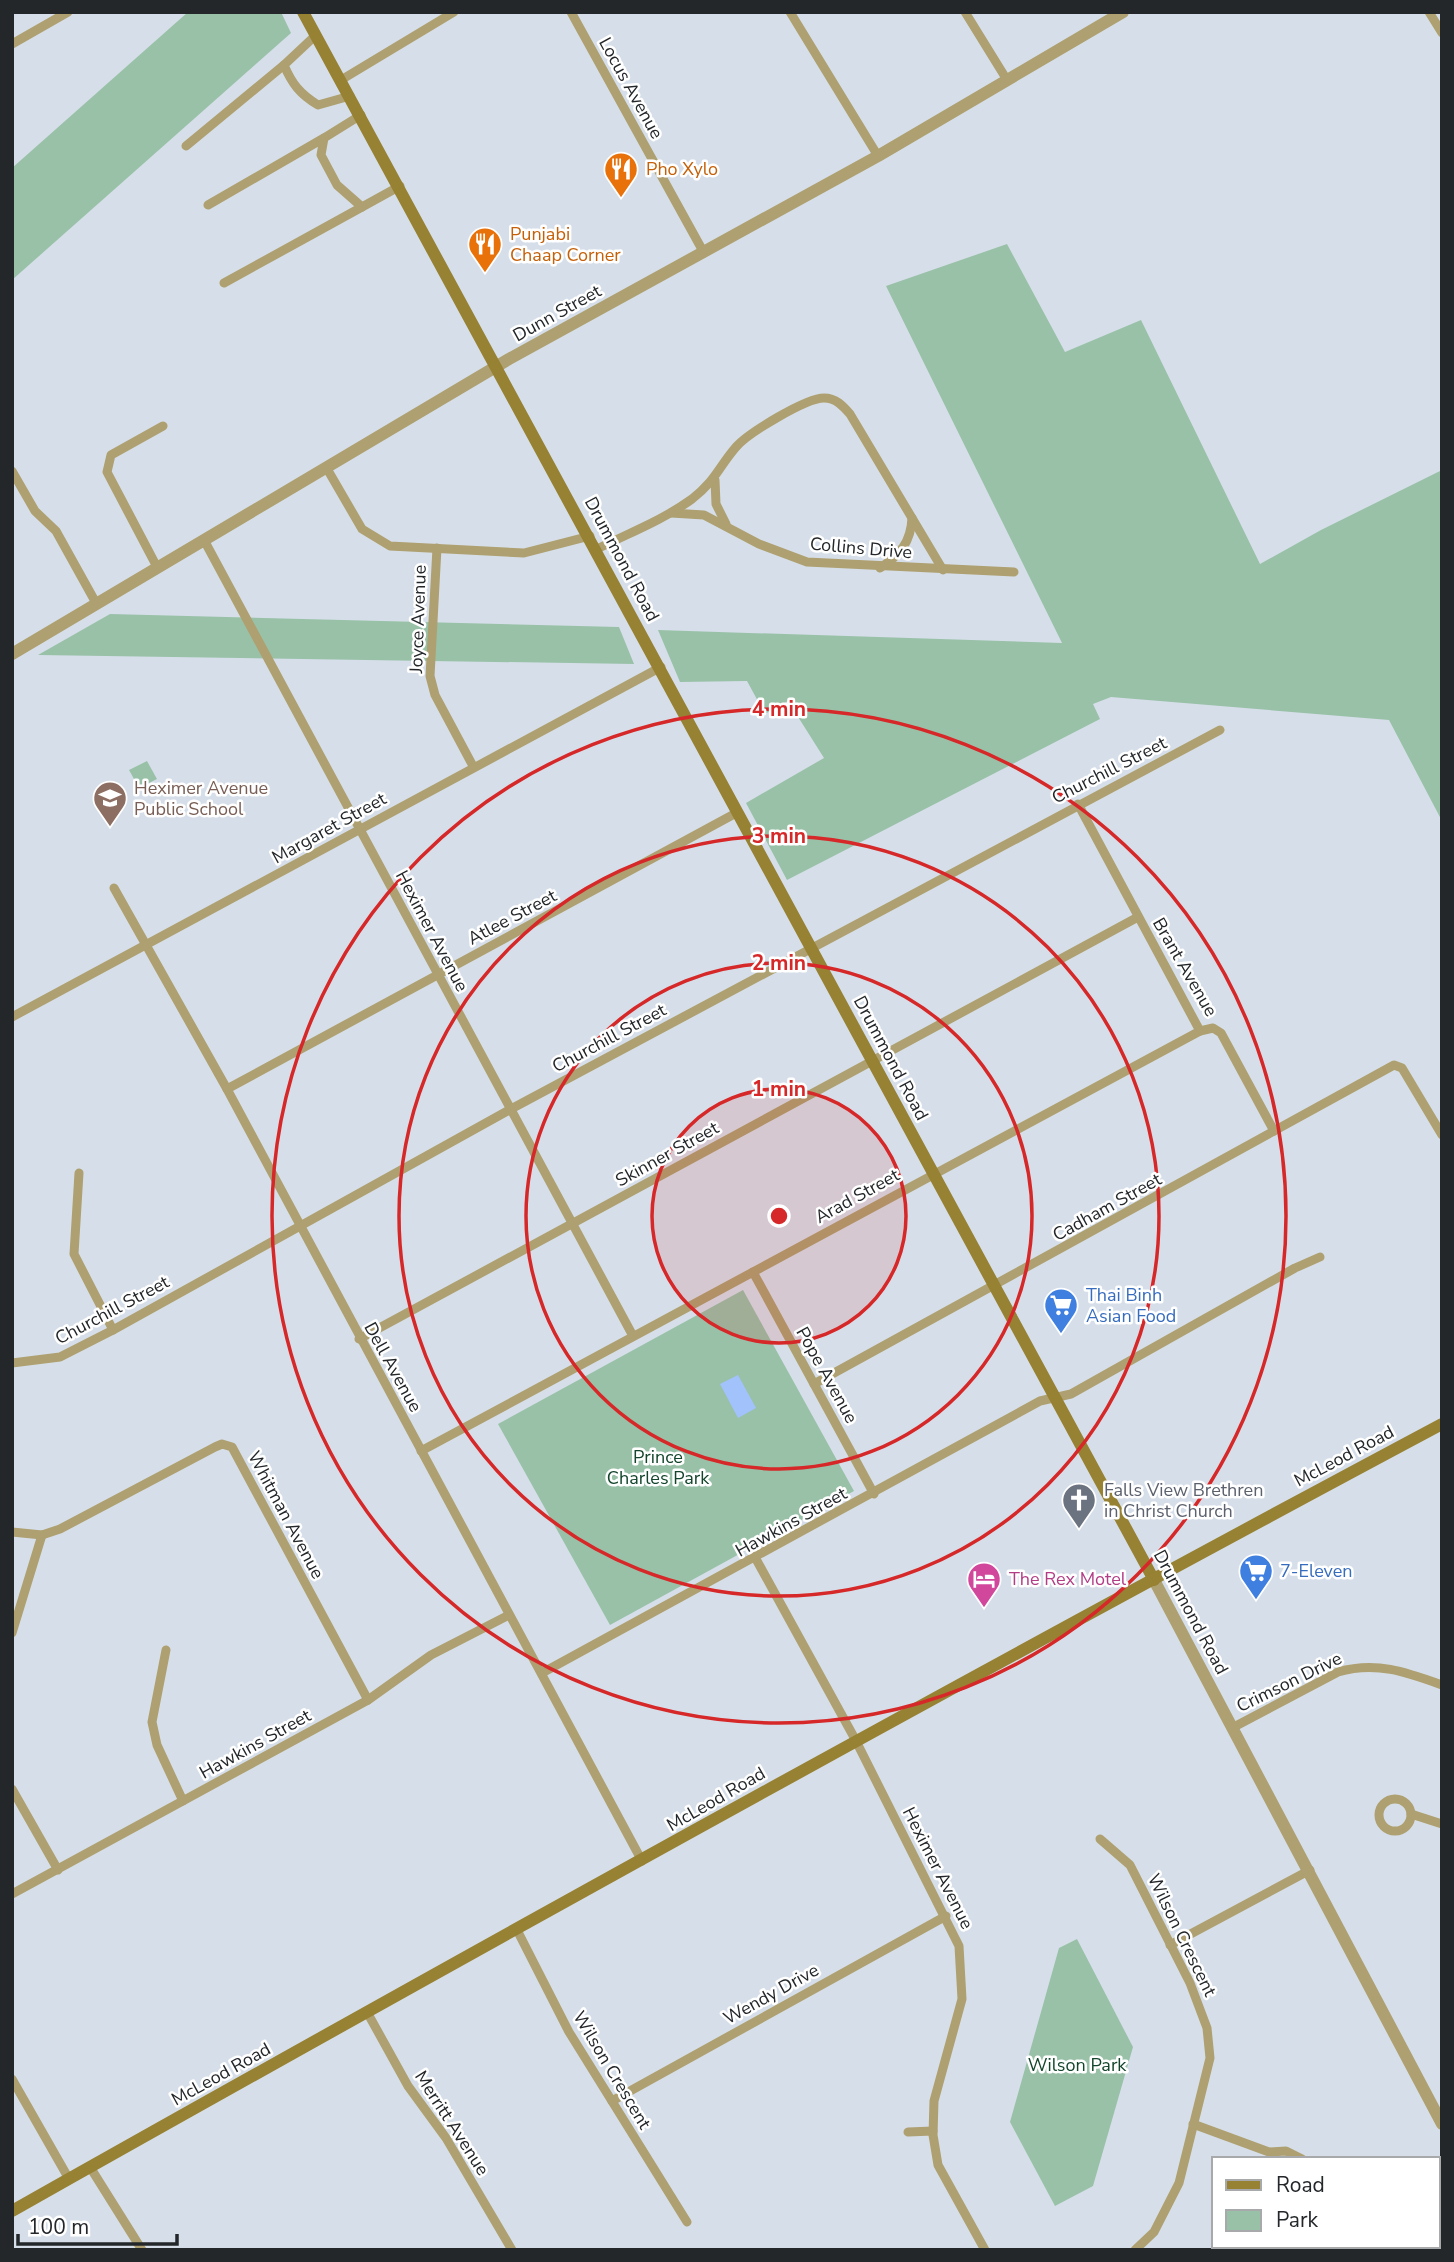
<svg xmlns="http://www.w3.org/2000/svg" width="1454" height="2262" font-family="'Nunito Sans',sans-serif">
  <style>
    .green { fill: #99c1a8 }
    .water { fill: #a2c2fc }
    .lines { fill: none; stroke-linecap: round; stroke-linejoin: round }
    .minor { stroke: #aea070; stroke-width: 9 }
    .tertiary { stroke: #aea070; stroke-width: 12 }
    .secondary { stroke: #978132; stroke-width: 12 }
    .ring { fill: none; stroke: #d62828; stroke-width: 3.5 }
    .labels { text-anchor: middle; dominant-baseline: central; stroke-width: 5; stroke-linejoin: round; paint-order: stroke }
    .street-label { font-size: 18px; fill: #23272a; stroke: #fff }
    .food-label { font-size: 18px; fill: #c56008; stroke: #fff; text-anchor: start }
    .education-label { font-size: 18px; fill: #785e54; stroke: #fff; text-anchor: start }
    .shop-label { font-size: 18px; fill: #366cbe; stroke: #fff; text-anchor: start }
    .park-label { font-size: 18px; fill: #12452b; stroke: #fff }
    .worship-label { font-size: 18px; fill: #5b616d; stroke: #fff; text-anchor: start }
    .hotel-label { font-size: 18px; fill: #b23c85; stroke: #fff; text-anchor: start }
    .centre { fill: #d62828; stroke: #fff; stroke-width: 3.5 }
    .ring-label { font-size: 21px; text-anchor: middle; font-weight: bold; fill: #d62828; stroke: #fff; stroke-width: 5; stroke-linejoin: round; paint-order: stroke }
  </style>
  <rect width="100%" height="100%" fill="#d6dfe9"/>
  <!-- green -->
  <g class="green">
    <polygon points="188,12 281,12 291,33 12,280 12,168"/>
    <polygon points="1007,244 1065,352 1141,320 1260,564 1321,530 1442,470 1442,821 1389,720 1111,697 1093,704 1100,719 787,880 746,803 824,758 788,701 765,714 747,681 680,682 658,630 1062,643 886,286"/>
    <polygon points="110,614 619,627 634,664 38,655"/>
    <polygon points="147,761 157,779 139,788 129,770"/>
    <polygon points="743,1290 854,1491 610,1625 498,1424"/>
    <polygon points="1077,1939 1133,2047 1093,2186 1055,2206 1010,2122 1059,1948"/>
  </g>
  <!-- water -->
  <polygon class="water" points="738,1375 756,1408 738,1418 720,1384"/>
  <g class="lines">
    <!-- minor -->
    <g class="minor">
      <polyline points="571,12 704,253"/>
      <polyline points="790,12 878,156"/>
      <polyline points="965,12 1007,80"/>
      <polyline points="1429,12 1442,33"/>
      <path d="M316,35L284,65C292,84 300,94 318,105L350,96"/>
      <polyline points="12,44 68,12"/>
      <polyline points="341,80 454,12"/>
      <polyline points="361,115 324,138 321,155 337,185 362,207 400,186"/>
      <polyline points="186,146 284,65"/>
      <polyline points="208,205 324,138"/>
      <polyline points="224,283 362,207"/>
      <polyline points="326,467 362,529 390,546 524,553 590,536"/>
      <polyline points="12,471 35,511 56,531 96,603"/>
      <polyline points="715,480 716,504 726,524"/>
      <polyline points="671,513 704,515 759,544 807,562 1014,572"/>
      <polyline points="204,540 633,1336"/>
      <polyline points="437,548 430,676 435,695 473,766"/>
      <path d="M597,549C629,533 663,520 692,499C716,480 718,468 736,447C748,433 806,398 824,398C836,398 843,406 850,414L943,570"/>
      <polyline points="157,567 107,472 111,455 163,426"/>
      <path d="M880,568C900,555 911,542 912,518"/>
      <polyline points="1078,804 1200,1031"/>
      <polyline points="114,888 227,1089 642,1861"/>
      <polyline points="12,1017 661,667"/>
      <polyline points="227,1089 738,812"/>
      <polyline points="79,1173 74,1254 113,1330"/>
      <polyline points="753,1272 874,1494"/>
      <polyline points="359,1339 1138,917"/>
      <polyline points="12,1363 60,1357 113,1330 511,1109 1220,730"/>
      <polyline points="814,1384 1394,1065 1402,1068 1442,1135"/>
      <polyline points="421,1451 1200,1031 1213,1028 1221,1033 1274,1131"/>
      <polyline points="12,1532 42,1535 60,1529 215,1447 222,1444 232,1447 368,1700"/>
      <polyline points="756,1559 855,1739 959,1946 962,1999 934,2101 933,2135 938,2165 985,2250"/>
      <polyline points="12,1633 42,1535"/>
      <polyline points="166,1650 152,1722 157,1745 183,1801"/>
      <polyline points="542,1673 1040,1401 1071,1394 1295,1268 1320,1257"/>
      <path d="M1232,1728L1338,1672C1376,1661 1406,1672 1442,1685"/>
      <polyline points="12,1789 58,1870"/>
      <circle cx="1395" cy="1815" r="16"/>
      <polyline points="1411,1814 1442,1824"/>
      <polyline points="1100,1839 1130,1865 1190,1983 1207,2028 1210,2058 1179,2183 1154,2232 1135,2250"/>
      <polyline points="12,1894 368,1700 431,1655 509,1615"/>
      <polyline points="517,1930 569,2032 687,2222"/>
      <polyline points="1170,1945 1310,1870"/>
      <polyline points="367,2012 408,2086 446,2138 512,2250"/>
      <polyline points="12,2079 69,2179"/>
      <polyline points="612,2101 946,1916"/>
      <polyline points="1193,2124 1269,2152 1286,2151 1302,2159"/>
      <polyline points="908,2132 933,2131"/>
      <polyline points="90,2167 142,2250"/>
    </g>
    <!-- tertiary -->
    <g class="tertiary">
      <polyline points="12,654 509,359 878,156 1123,12"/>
      <polyline points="1154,1580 1442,2124"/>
    </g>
    <!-- secondary -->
    <g class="secondary">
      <polyline points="303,12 1154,1580"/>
      <path d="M12,2211C486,1944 962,1680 1442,1424"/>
    </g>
  </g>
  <!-- distance rings -->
  <circle cx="779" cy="1216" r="127" fill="#d62828" fill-opacity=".12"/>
  <g class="ring">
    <circle cx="779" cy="1216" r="127"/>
    <circle cx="779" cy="1216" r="253"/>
    <circle cx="779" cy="1216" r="380"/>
    <circle cx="779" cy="1216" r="507"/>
  </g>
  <!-- icons -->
  <defs>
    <g id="restaurant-pin" transform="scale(1.75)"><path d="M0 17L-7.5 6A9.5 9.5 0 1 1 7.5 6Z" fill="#e8710a" stroke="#fff"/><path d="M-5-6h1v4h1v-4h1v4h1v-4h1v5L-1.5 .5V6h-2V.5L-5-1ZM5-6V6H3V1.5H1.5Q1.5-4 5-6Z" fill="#fff"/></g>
    <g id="school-pin" transform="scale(1.75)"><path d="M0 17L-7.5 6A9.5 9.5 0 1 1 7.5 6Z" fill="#8d6e63" stroke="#fff"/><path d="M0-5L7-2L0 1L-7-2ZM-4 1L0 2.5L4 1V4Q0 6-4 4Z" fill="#fff"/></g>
    <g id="supermarket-pin" transform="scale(1.75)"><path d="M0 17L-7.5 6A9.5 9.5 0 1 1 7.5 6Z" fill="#3f7fe0" stroke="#fff"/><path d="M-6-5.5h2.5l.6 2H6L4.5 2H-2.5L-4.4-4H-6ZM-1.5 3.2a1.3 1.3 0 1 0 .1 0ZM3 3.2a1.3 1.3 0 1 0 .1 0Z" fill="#fff"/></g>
    <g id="church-pin" transform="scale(1.75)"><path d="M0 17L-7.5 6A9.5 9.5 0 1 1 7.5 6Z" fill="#6b7280" stroke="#fff"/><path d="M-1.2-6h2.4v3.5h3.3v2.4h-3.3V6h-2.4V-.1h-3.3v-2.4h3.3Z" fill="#fff"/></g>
    <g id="hotel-pin" transform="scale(1.75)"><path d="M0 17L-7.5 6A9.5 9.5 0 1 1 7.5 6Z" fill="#d1479c" stroke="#fff"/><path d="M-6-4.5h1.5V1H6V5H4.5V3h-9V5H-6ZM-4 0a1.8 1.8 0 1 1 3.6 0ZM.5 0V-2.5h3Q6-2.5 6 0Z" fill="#fff"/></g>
  </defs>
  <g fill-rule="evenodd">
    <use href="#restaurant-pin" x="621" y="169"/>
    <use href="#restaurant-pin" x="485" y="244"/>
    <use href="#school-pin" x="110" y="798"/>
    <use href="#supermarket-pin" x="1061" y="1305"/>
    <use href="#church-pin" x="1079" y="1500"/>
    <use href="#supermarket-pin" x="1256" y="1571"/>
    <use href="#hotel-pin" x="984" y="1579"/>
  </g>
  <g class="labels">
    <!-- street labels -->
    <g class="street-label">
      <text transform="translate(631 88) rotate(61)">Locus Avenue</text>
      <text transform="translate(557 313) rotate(-29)">Dunn Street</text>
      <text transform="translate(861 548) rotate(5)">Collins Drive</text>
      <text transform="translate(622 559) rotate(62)">Drummond Road</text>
      <text transform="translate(418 619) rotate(-88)">Joyce Avenue</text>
      <text transform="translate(1109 770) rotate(-27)">Churchill Street</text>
      <text transform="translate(329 828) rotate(-29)">Margaret Street</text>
      <text transform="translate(512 917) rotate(-28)">Atlee Street</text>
      <text transform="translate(432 931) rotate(62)">Heximer Avenue</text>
      <text transform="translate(1185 967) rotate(60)">Brant Avenue</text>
      <text transform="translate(609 1038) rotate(-28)">Churchill Street</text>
      <text transform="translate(891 1058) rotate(62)">Drummond Road</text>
      <text transform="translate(667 1154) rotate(-29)">Skinner Street</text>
      <text transform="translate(857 1196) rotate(-29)">Arad Street</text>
      <text transform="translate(1107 1207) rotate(-29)">Cadham Street</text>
      <text transform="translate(112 1310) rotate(-28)">Churchill Street</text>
      <text transform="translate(393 1367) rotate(61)">Dell Avenue</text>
      <text transform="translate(827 1375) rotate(61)">Pope Avenue</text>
      <text transform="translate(1344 1456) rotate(-28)">McLeod Road</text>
      <text transform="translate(286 1515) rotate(62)">Whitman Avenue</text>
      <text transform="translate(791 1522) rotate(-29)">Hawkins Street</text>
      <text transform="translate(1191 1612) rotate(62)">Drummond Road</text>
      <text transform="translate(1289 1682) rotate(-26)">Crimson Drive</text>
      <text transform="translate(255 1744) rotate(-29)">Hawkins Street</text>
      <text transform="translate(716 1799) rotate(-30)">McLeod Road</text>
      <text transform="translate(938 1868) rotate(63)">Heximer Avenue</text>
      <text transform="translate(1182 1935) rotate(64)">Wilson Crescent</text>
      <text transform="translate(771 1994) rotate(-29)">Wendy Drive</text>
      <text transform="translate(612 2070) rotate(59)">Wilson Crescent</text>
      <text transform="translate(221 2074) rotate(-29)">McLeod Road</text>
      <text transform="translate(452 2123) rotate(57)">Merritt Avenue</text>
    </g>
    <!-- food labels -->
    <g class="food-label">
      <text x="646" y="169">Pho Xylo</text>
      <text x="510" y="234">Punjabi<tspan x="510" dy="21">Chaap Corner</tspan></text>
    </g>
    <!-- education labels -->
    <g class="education-label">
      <text x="134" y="788">Heximer Avenue<tspan x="134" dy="21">Public School</tspan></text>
    </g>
    <!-- shop labels -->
    <g class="shop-label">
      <text x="1086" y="1295">Thai Binh<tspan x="1086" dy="21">Asian Food</tspan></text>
      <text x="1280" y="1571">7-Eleven</text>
    </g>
    <!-- park labels -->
    <g class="park-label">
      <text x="658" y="1457">Prince<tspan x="658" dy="21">Charles Park</tspan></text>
      <text x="1077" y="2065">Wilson Park</text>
    </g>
    <!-- worship labels -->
    <g class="worship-label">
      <text x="1104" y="1490">Falls View Brethren<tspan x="1104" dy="21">in Christ Church</tspan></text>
    </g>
    <!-- hotel labels -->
    <g class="hotel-label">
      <text x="1009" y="1579">The Rex Motel</text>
    </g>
  </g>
  <circle cx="779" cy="1216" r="10" class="centre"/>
  <g class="ring-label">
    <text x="779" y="716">4 min</text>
    <text x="779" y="843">3 min</text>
    <text x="779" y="970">2 min</text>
    <text x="779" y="1096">1 min</text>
  </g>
  <!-- border -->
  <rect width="1454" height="2262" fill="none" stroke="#23272a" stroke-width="28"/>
  <!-- legend -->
  <rect x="1212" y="2157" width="228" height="91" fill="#ffffff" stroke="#a7a9aa" stroke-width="2"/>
  <rect x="1226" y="2180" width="35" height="10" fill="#978132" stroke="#a7a9aa" stroke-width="2"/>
  <text x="1276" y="2192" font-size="21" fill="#23272a">Road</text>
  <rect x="1226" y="2210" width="35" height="21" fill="#99c1a8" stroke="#a7a9aa" stroke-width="2"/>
  <text x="1276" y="2227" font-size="21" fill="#23272a">Park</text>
  <!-- scale -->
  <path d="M18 2234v10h159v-10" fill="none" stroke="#23272a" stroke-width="3.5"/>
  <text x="28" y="2234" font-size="21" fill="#23272a" stroke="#ffffff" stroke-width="5" paint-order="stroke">100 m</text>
</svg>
